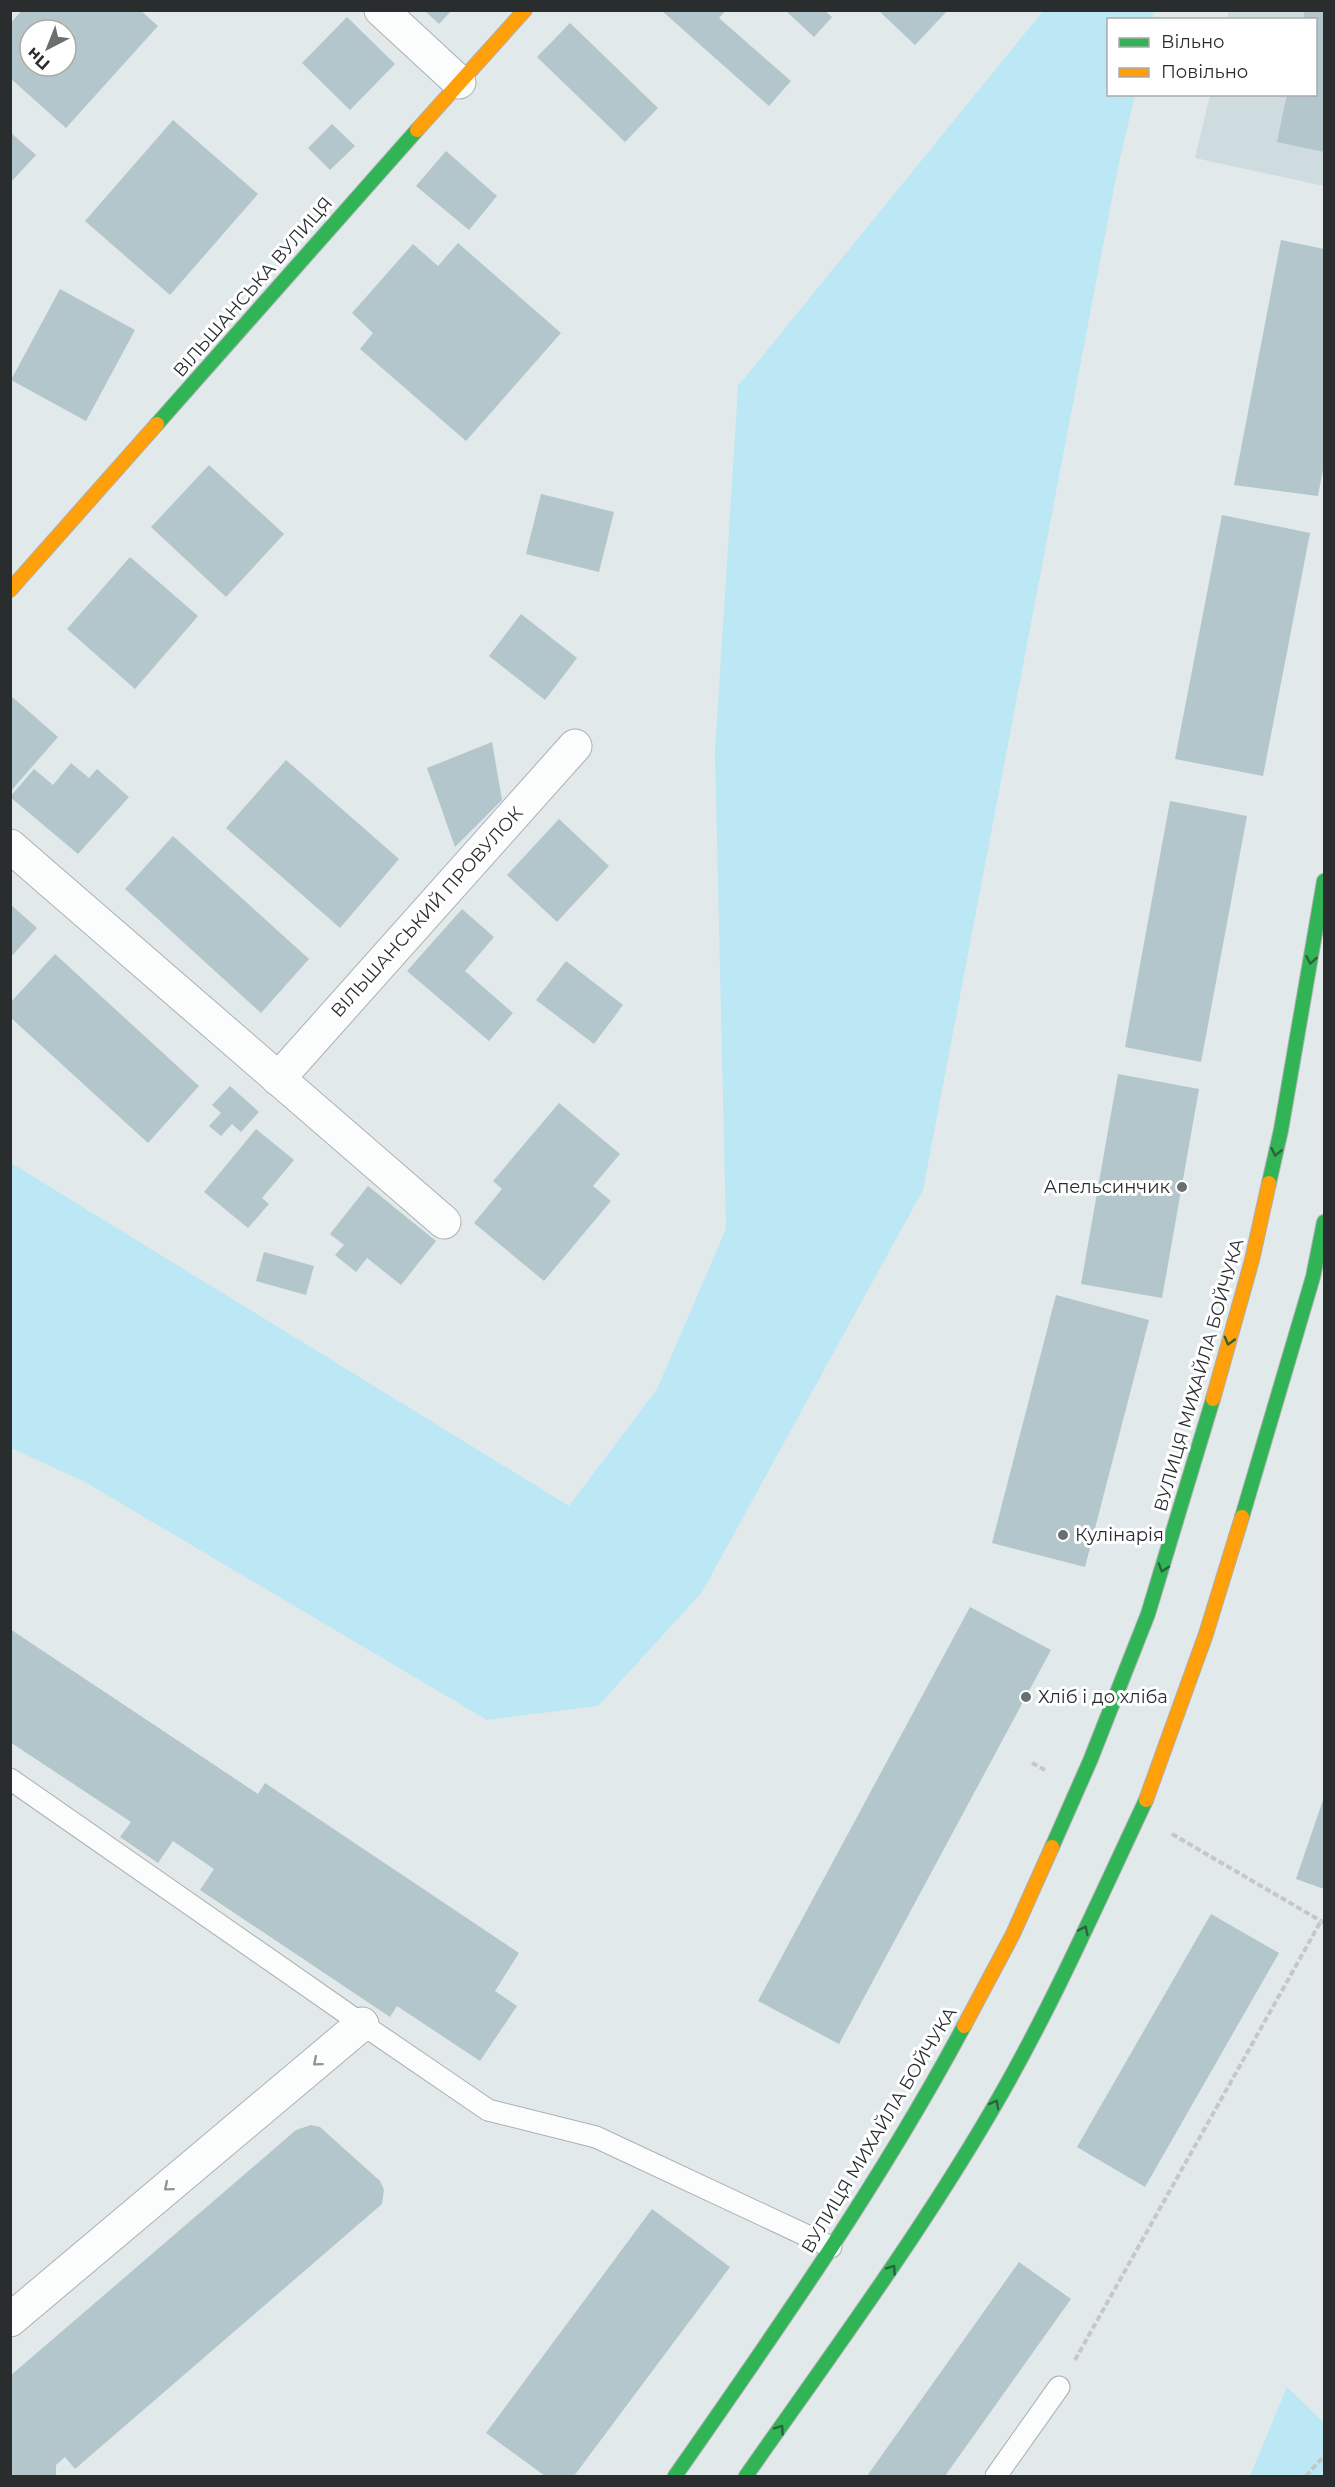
<svg xmlns="http://www.w3.org/2000/svg" width="1335" height="2487" font-family="Montserrat,sans-serif">
  <style>
    .built { fill: #cedbdf }
    .green { fill: #bce7f4 }
    .building { fill: #b3c6cc; fill-rule: evenodd }
    .lines { fill: none; stroke-linecap: round; stroke-linejoin: round }
    .lane-casing { stroke: #acb0b1; stroke-width: 23 }
    .street-casing { stroke: #acb0b1; stroke-width: 35 }
    .fast-casing { stroke: #acb0b1; stroke-width: 16 }
    .slow-casing { stroke: #acb0b1; stroke-width: 16 }
    .path { stroke: #c5c7c8; stroke-width: 4; stroke-dasharray: 6 3; stroke-linecap: butt }
    .lane { stroke: #fbfcfc; stroke-width: 21 }
    .street { stroke: #fbfcfc; stroke-width: 33 }
    .fast { stroke: #30b455; stroke-width: 14 }
    .slow { stroke: #ff9f0a; stroke-width: 14 }
    .oneway { stroke: #2c633e }
    .oneway2 { stroke: #929495 }
    .poi-dot { fill: #6a6f70; stroke: #fff; stroke-width: 2 }
    .labels { text-anchor: middle; dominant-baseline: central; stroke-width: 6; stroke-linejoin: round; paint-order: stroke }
    .street-label { font-size: 18px; fill: #292d2e; stroke: #fff }
    .poi-label { font-size: 18px; fill: #292d2e; stroke: #fff; text-anchor: start }
  </style>
  <rect width="100%" height="100%" fill="#e2e9ea"/>
  <!-- built -->
  <polygon class="built" points="1229,11 1324,11 1324,186 1195,158 1210,95 1316,94 1316,20 1227,19"/>
  <!-- green -->
  <g class="green">
    <polygon points="1043,11 1154,11 1152,19 1108,20 1108,94 1135,95 1118,167 923,1190 702,1592 598,1706 487,1720 85,1482 11,1448 11,1163 569,1506 657,1389 726,1229 715,752 738,386"/>
    <polygon points="1287,2387 1324,2423 1324,2476 1250,2476"/>
  </g>
  <!-- building -->
  <g class="building">
    <path d="M22,10H140L158,26L66,128L10,78V24ZM30,30H66V66H30Z"/>
    <polygon points="424,10 452,10 439,24"/>
    <polygon points="661,10 726,10 719,18 791,81 769,106"/>
    <polygon points="785,10 824,10 832,17 814,37"/>
    <polygon points="878,10 948,10 915,45"/>
    <polygon points="1305,10 1324,10 1324,152 1277,142 1287,94 1316,94 1316,20 1303,20"/>
    <polygon points="347,17 395,64 350,110 302,63"/>
    <polygon points="570,23 658,108 625,142 537,57"/>
    <polygon points="173,120 258,194 170,295 85,221"/>
    <polygon points="332,124 355,146 330,170 308,148"/>
    <polygon points="10,132 36,155 10,183"/>
    <polygon points="446,151 497,196 469,230 416,186"/>
    <polygon points="1281,240 1324,249 1324,464 1318,496 1234,485"/>
    <polygon points="458,243 561,333 466,441 360,349 373,333 352,313 413,244 438,266"/>
    <polygon points="60,289 135,330 86,421 11,380"/>
    <polygon points="209,465 284,534 226,597 151,527"/>
    <polygon points="541,494 614,512 599,572 526,554"/>
    <polygon points="1222,515 1310,533 1263,776 1175,759"/>
    <polygon points="130,557 198,616 135,689 67,629"/>
    <polygon points="521,614 577,658 545,700 489,656"/>
    <polygon points="10,695 58,737 10,792"/>
    <polygon points="492,742 502,800 455,847 427,768"/>
    <polygon points="286,760 399,859 340,928 226,828"/>
    <polygon points="71,763 89,778 97,769 129,797 78,854 10,797 34,769 53,785"/>
    <polygon points="1170,801 1247,816 1201,1062 1125,1047"/>
    <polygon points="559,819 609,866 557,922 507,875"/>
    <polygon points="173,836 309,959 261,1013 125,889"/>
    <polygon points="10,904 37,928 10,958"/>
    <polygon points="462,909 494,937 465,971 513,1013 489,1041 407,971"/>
    <polygon points="55,954 199,1086 148,1143 10,1017 10,1003"/>
    <polygon points="566,961 623,1005 594,1044 536,1000"/>
    <polygon points="1118,1074 1199,1089 1162,1298 1081,1284"/>
    <polygon points="230,1086 259,1112 241,1132 232,1124 221,1136 209,1126 221,1113 212,1105"/>
    <polygon points="559,1103 620,1154 593,1186 611,1201 544,1281 474,1223 502,1189 493,1181"/>
    <polygon points="256,1129 294,1160 262,1198 269,1204 248,1228 204,1192"/>
    <polygon points="368,1186 436,1241 401,1285 367,1258 356,1272 335,1255 344,1245 330,1234"/>
    <polygon points="264,1252 314,1266 306,1295 256,1281"/>
    <polygon points="1056,1295 1149,1320 1085,1567 992,1543"/>
    <polygon points="970,1607 1051,1650 839,2044 758,2001"/>
    <polygon points="10,1629 258,1794 265,1783 519,1953 495,1991 517,2006 480,2061 397,2006 390,2017 200,1890 214,1869 173,1841 158,1863 120,1837 131,1822 10,1742"/>
    <polygon points="1324,1797 1324,1889 1296,1879"/>
    <polygon points="1211,1914 1279,1953 1145,2187 1077,2147"/>
    <polygon points="311,2125 320,2127 380,2181 384,2190 382,2204 75,2469 65,2457 56,2465 56,2476 10,2476 10,2376 296,2130"/>
    <polygon points="652,2209 730,2267 574,2476 545,2476 486,2433"/>
    <polygon points="1019,2262 1071,2299 945,2476 867,2476"/>
  </g>
  <g class="lines">
    <!-- lane casing -->
    <g class="lane-casing">
      <g id="lane">
        <polyline points="10,1779 362,2024 488,2110 596,2137 831,2247"/>
        <polyline points="996,2476 1059,2387"/>
      </g>
    </g>
    <!-- street casing -->
    <g class="street-casing">
      <g id="street">
        <polyline points="381,10 459,82"/>
        <polyline points="10,846 444,1222"/>
        <polyline points="278,1079 575,746"/>
        <polyline points="10,2320 362,2024"/>
      </g>
    </g>
    <!-- fast casing -->
    <g class="fast-casing">
      <g id="fast">
        <polyline points="157,424 417,130"/>
        <polyline points="1269,1183 1281,1130 1324,881"/>
        <polyline points="1242,1517 1313,1277 1324,1222"/>
        <polyline points="1052,1847 1090,1761 1148,1614 1213,1399"/>
        <path d="M675,2476C777,2330 880,2183 964,2026"/>
        <path d="M746,2476C830,2356 918,2237 992,2110C1050,2011 1097,1904 1146,1800"/>
      </g>
    </g>
    <!-- slow casing -->
    <g class="slow-casing">
      <g id="slow">
        <polyline points="417,130 525,10"/>
        <polyline points="10,590 157,424"/>
        <polyline points="1213,1399 1252,1260 1269,1183"/>
        <polyline points="1146,1800 1206,1634 1242,1517"/>
        <polyline points="964,2026 1013,1934 1052,1847"/>
      </g>
    </g>
    <!-- path -->
    <g class="path">
      <polyline points="1032,1763 1045,1770"/>
      <polyline points="1172,1834 1321,1921"/>
      <polyline points="1075,2360 1321,1921 1324,1922"/>
      <polyline points="1306,2476 1324,2456"/>
    </g>
    <!-- lane -->
    <use href="#lane" class="lane"/>
    <!-- street -->
    <use href="#street" class="street"/>
    <!-- fast -->
    <use href="#fast" class="fast"/>
    <!-- slow -->
    <use href="#slow" class="slow"/>
  </g>
  <!-- one-way arrows -->
  <defs><path id="oneway-chevron" d="M-2-3.5L2.5 0L-2 3.5" fill="none" stroke-width="1.6" stroke-linecap="round" stroke-linejoin="round" transform="scale(1.5)"/></defs>
  <g class="oneway">
    <use href="#oneway-chevron" transform="translate(1311 960) rotate(100)"/>
    <use href="#oneway-chevron" transform="translate(1276 1152) rotate(102)"/>
    <use href="#oneway-chevron" transform="translate(1229 1341) rotate(106)"/>
    <use href="#oneway-chevron" transform="translate(1163 1568) rotate(107)"/>
    <use href="#oneway-chevron" transform="translate(1084 1930) rotate(-65)"/>
    <use href="#oneway-chevron" transform="translate(995 2104) rotate(-61)"/>
    <use href="#oneway-chevron" transform="translate(892 2269) rotate(-55)"/>
    <use href="#oneway-chevron" transform="translate(780 2429) rotate(-55)"/>
  </g>
  <g class="oneway2">
    <use href="#oneway-chevron" transform="translate(317 2062) rotate(140)"/>
    <use href="#oneway-chevron" transform="translate(168 2187) rotate(140)"/>
  </g>
  <!-- markers -->
  <g class="poi-dot">
    <circle cx="1182" cy="1187" r="6"/>
    <circle cx="1063" cy="1535" r="6"/>
    <circle cx="1026" cy="1697" r="6"/>
  </g>
  <g class="labels">
    <!-- street labels -->
    <g class="street-label">
      <text transform="translate(253 287) rotate(-49)">ВІЛЬШАНСЬКА ВУЛИЦЯ</text>
      <text transform="translate(427 912) rotate(-48)">ВІЛЬШАНСЬКИЙ ПРОВУЛОК</text>
      <text transform="translate(1199 1375) rotate(-74)">ВУЛИЦЯ МИХАЙЛА БОЙЧУКА</text>
      <text transform="translate(879 2130) rotate(-59)">ВУЛИЦЯ МИХАЙЛА БОЙЧУКА</text>
    </g>
    <!-- poi labels -->
    <g class="poi-label">
      <text x="1170" y="1187" text-anchor="end">Апельсинчик</text>
      <text x="1075" y="1535">Кулінарія</text>
      <text x="1038" y="1697">Хліб і до хліба</text>
    </g>
  </g>
  <!-- border -->
  <rect width="1335" height="2487" fill="none" stroke="#292d2e" stroke-width="24"/>
  <!-- legend -->
  <rect x="1107" y="18" width="210" height="78" fill="#ffffff" stroke="#a9abab" stroke-width="1.5"/>
  <rect x="1119" y="38" width="30" height="9" fill="#30b455" stroke="#a9abab" stroke-width="1.5"/>
  <text x="1161" y="48" font-size="18" fill="#292d2e">Вільно</text>
  <rect x="1119" y="68" width="30" height="9" fill="#ff9f0a" stroke="#a9abab" stroke-width="1.5"/>
  <text x="1161" y="78" font-size="18" fill="#292d2e">Повільно</text>
  <!-- north arrow -->
  <g transform="translate(48 48) rotate(222)"><circle r="28" fill="#ffffff" stroke="#a9abab" stroke-width="1.5"/>
  <path d="M0-4.5L10 22L0 15L-10 22Z" fill="#6a6f70"/>
  <text y="-9" font-size="16" font-weight="bold" text-anchor="middle" fill="#292d2e">Пн</text>
  </g>
</svg>
